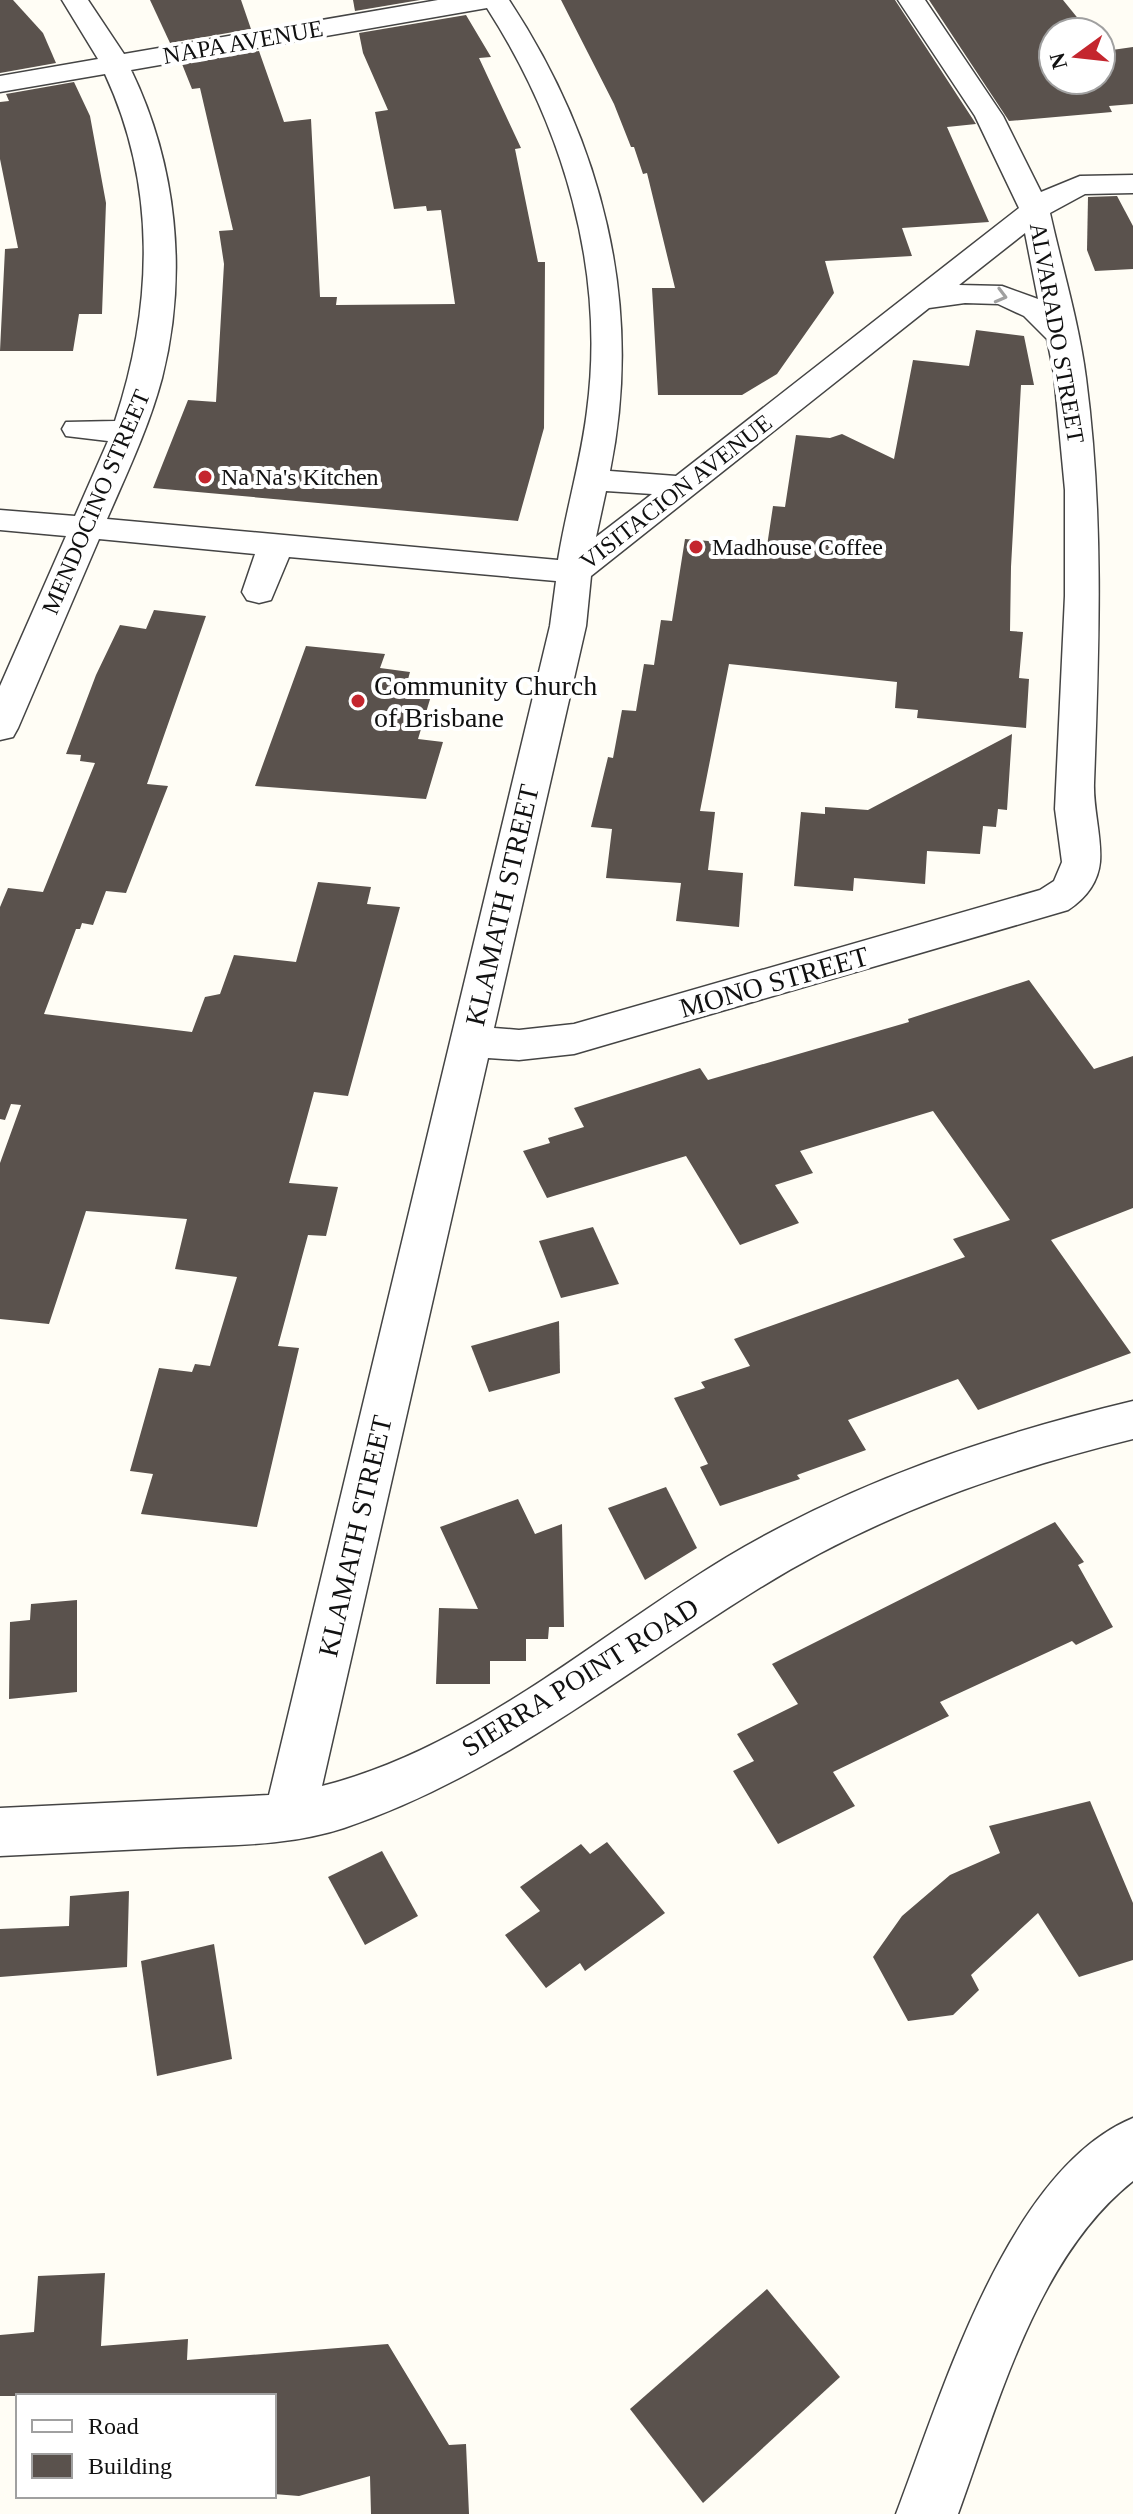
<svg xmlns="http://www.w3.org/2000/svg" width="1133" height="2514" font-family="'Times New Roman',serif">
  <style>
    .building { fill: #5a524d }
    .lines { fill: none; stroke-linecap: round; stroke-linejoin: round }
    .minor-casing { stroke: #444; stroke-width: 3 }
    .minor { fill: #fff; fill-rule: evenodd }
    .oneway { stroke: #a0a0a0 }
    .poi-dot { fill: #c4262e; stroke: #fff; stroke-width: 3 }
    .labels { text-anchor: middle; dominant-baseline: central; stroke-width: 8; stroke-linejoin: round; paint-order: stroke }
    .far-street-label { font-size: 24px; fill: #111; stroke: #fff }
    .far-poi-label { font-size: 24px; fill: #111; stroke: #fff; text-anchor: start }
    .poi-label { font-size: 28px; fill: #111; stroke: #fff; text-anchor: start }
    .street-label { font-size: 28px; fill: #111; stroke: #fff }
  </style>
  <rect width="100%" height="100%" fill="#fffdf5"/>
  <!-- building -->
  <g class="building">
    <polygon points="0,0 13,0 43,33 56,63 0,73"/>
    <polygon points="150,0 241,0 251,29 170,43"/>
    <polygon points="353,0 420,0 355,11"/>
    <polygon points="561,0 895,0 976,124 947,127 989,222 902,228 912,256 825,261 834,293 777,374 742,395 658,395 652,288 675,288 647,173 643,174 634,147 631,147 614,104"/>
    <polygon points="929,0 1063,0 1089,32 1053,32 1053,80 1101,80 1101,46 1105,51 1133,47 1133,104 1109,106 1112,112 1009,121"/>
    <polygon points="466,15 491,57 479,58 521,148 515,149 538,262 545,262 544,428 518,521 153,488 188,400 216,402 224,264 219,231 233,230 200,88 192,89 182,64 259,51 284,122 311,119 320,297 337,297 336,305 455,304 441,210 427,211 426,206 394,209 375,112 388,110 363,53 359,33"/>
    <polygon points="74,82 90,116 106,203 102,314 79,314 73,351 0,351 5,249 18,248 0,159 0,102 9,101 6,94"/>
    <polygon points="1117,196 1133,226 1133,269 1095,271 1087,250 1088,197"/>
    <polygon points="976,330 1024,336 1034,385 1021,385 1011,567 1010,631 1023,632 1019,678 1029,679 1026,728 917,718 918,710 895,708 897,682 729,664 700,811 715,812 708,870 743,873 739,927 676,921 681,883 606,878 612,829 591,827 608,757 613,758 622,710 636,711 644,664 654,665 661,620 672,621 685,539 767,546 773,506 785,507 796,435 830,438 842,434 894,459 913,360 969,366"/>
    <polygon points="154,610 206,616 147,784 168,786 126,893 106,891 93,925 82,923 80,929 76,929 44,1014 192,1032 205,997 220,994 234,955 296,962 318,882 371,887 367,904 400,907 348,1096 314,1092 289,1183 338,1187 326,1236 308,1235 278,1346 299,1348 257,1527 141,1514 153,1474 130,1471 159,1368 192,1372 195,1364 210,1366 237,1277 175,1269 187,1219 86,1211 49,1324 0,1319 0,1163 21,1105 11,1104 5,1120 0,1119 0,907 8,888 43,892 95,763 80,761 81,755 66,754 96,675 120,625 146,629"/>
    <polygon points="306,646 385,654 380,668 410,672 407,683 434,686 418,739 443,742 426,799 255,786"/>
    <polygon points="1012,734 1007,810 998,809 996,827 983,826 980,854 927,851 925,884 854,878 853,891 794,886 801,812 825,814 825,807 868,810"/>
    <polygon points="1029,980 1094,1069 1133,1056 1133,1208 1051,1240 1131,1353 978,1410 958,1379 848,1420 866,1450 797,1475 800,1479 720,1506 700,1467 708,1464 674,1398 705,1388 701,1382 750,1366 734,1339 965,1257 953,1239 1010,1220 933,1111 800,1151 813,1173 775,1185 799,1223 740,1245 686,1156 547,1198 523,1151 550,1143 548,1138 584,1127 574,1108 700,1068 708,1080 909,1022 908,1019"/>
    <polygon points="593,1227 619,1284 561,1298 539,1241"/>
    <polygon points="559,1321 560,1373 489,1392 471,1346"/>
    <polygon points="666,1487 697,1548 645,1580 608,1508"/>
    <polygon points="518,1499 535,1534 562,1524 564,1627 549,1627 548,1639 526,1639 526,1661 490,1661 490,1684 436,1684 439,1608 478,1609 440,1527"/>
    <polygon points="1055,1522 1084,1562 1078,1565 1113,1627 1076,1645 1072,1641 940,1702 949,1716 833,1772 855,1806 778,1844 733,1771 754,1761 737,1734 798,1704 772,1664"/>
    <polygon points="77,1600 77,1692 9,1699 10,1622 30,1620 31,1604"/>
    <polygon points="1090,1801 1133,1903 1133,1960 1079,1977 1038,1913 971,1975 979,1990 953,2015 908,2021 873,1957 902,1916 950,1875 1000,1853 989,1826"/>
    <polygon points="607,1842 665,1913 585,1971 580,1963 546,1988 505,1935 540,1911 520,1887 581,1844 590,1854"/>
    <polygon points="382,1851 418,1916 365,1945 328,1877"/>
    <polygon points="129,1891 127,1967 0,1977 0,1929 69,1926 70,1896"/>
    <polygon points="214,1944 232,2059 157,2076 141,1961"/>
    <polygon points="105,2273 101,2346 188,2339 187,2360 388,2344 449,2445 466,2444 469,2514 371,2514 370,2476 299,2496 274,2494 274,2396 0,2396 0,2335 34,2332 38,2276"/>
    <polygon points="767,2289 840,2377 703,2503 630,2409"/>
  </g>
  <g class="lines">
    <!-- minor casing -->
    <g class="minor-casing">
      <g id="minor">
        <path d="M62,0H88L124,54L438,0H509C602,141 644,304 610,471L676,476L1019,208L975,116L898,0H925L1003,116L1041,192L1080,176L1133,175V193L1085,194L1050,213C1062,267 1079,323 1086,378C1104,514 1099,647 1094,783C1093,809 1102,837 1100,862C1098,883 1085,899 1068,910L574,1054L519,1060L488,1058L322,1786C473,1748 596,1636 727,1557C853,1482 991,1435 1133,1401V1439C1002,1471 876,1516 761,1587C623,1672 500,1775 344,1828C292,1845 240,1845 186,1847C124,1850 62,1853 0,1856V1808L269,1795L550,626L556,581L289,557L271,600L259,603L247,600L242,592L255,554L99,539L18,728L13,737L0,740V686L66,536L0,530V510L75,516L108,441L66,436L62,429L66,422L115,421C153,306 157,186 105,74L0,92V76L98,59ZM487,8C563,126 606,270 587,411C581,461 566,510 558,560L107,519C127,473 149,427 162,378C188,275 177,165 131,70ZM1025,233L1038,299L1002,286L959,285ZM965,303L998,304L1024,316L1047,339L1054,374L1065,490V596L1055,809L1062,862L1054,881L1040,890L574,1024L519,1030L494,1028L586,626L591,576L929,308ZM606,491L652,494L596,537Z"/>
        <path d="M1133,2118V2181C1037,2257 998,2404 958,2514H896C942,2394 1007,2170 1133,2118Z"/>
      </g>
    </g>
    <!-- minor -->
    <use href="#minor" class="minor"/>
  </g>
  <!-- one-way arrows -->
  <defs><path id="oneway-chevron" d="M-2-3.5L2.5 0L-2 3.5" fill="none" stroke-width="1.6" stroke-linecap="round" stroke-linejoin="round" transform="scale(2)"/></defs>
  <use class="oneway" href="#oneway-chevron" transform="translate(1001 296) rotate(15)"/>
  <!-- markers -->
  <g class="poi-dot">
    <circle cx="205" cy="477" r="8"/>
    <circle cx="696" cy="547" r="8"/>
    <circle cx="358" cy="701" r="8"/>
  </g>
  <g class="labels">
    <!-- far-street labels -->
    <g class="far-street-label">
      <text transform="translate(243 42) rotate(-10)">NAPA AVENUE</text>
      <text transform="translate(1057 333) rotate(80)">ALVARADO STREET</text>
      <text transform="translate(676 492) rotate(-38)">VISITACION AVENUE</text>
      <text transform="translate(96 502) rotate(-67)">MENDOCINO STREET</text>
    </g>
    <!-- far-poi labels -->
    <g class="far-poi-label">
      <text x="221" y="477">Na Na's Kitchen</text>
      <text x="712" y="547">Madhouse Coffee</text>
    </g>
    <!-- poi labels -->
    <g class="poi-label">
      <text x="374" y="685">Community Church<tspan x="374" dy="32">of Brisbane</tspan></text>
    </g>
    <!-- street labels -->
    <g class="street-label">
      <text transform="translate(502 905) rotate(-77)">KLAMATH STREET</text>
      <text transform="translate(774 982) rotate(-16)">MONO STREET</text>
      <text transform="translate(355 1536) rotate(-77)">KLAMATH STREET</text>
      <text transform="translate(580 1677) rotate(-32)">SIERRA POINT ROAD</text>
    </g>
  </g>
  <!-- legend -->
  <rect x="16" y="2394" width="260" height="104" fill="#ffffff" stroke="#a0a0a0" stroke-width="2"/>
  <rect x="32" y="2420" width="40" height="12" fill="#ffffff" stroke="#a0a0a0" stroke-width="2"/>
  <text x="88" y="2434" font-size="24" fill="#111111">Road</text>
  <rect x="32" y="2454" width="40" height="24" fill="#5a524d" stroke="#a0a0a0" stroke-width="2"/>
  <text x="88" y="2474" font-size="24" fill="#111111">Building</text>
  <!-- north arrow -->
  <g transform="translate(1077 56) rotate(255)"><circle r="38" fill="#ffffff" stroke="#a0a0a0" stroke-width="2"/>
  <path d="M0-6L14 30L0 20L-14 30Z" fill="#c4262e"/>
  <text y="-12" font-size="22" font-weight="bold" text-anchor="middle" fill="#111111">N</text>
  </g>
</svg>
